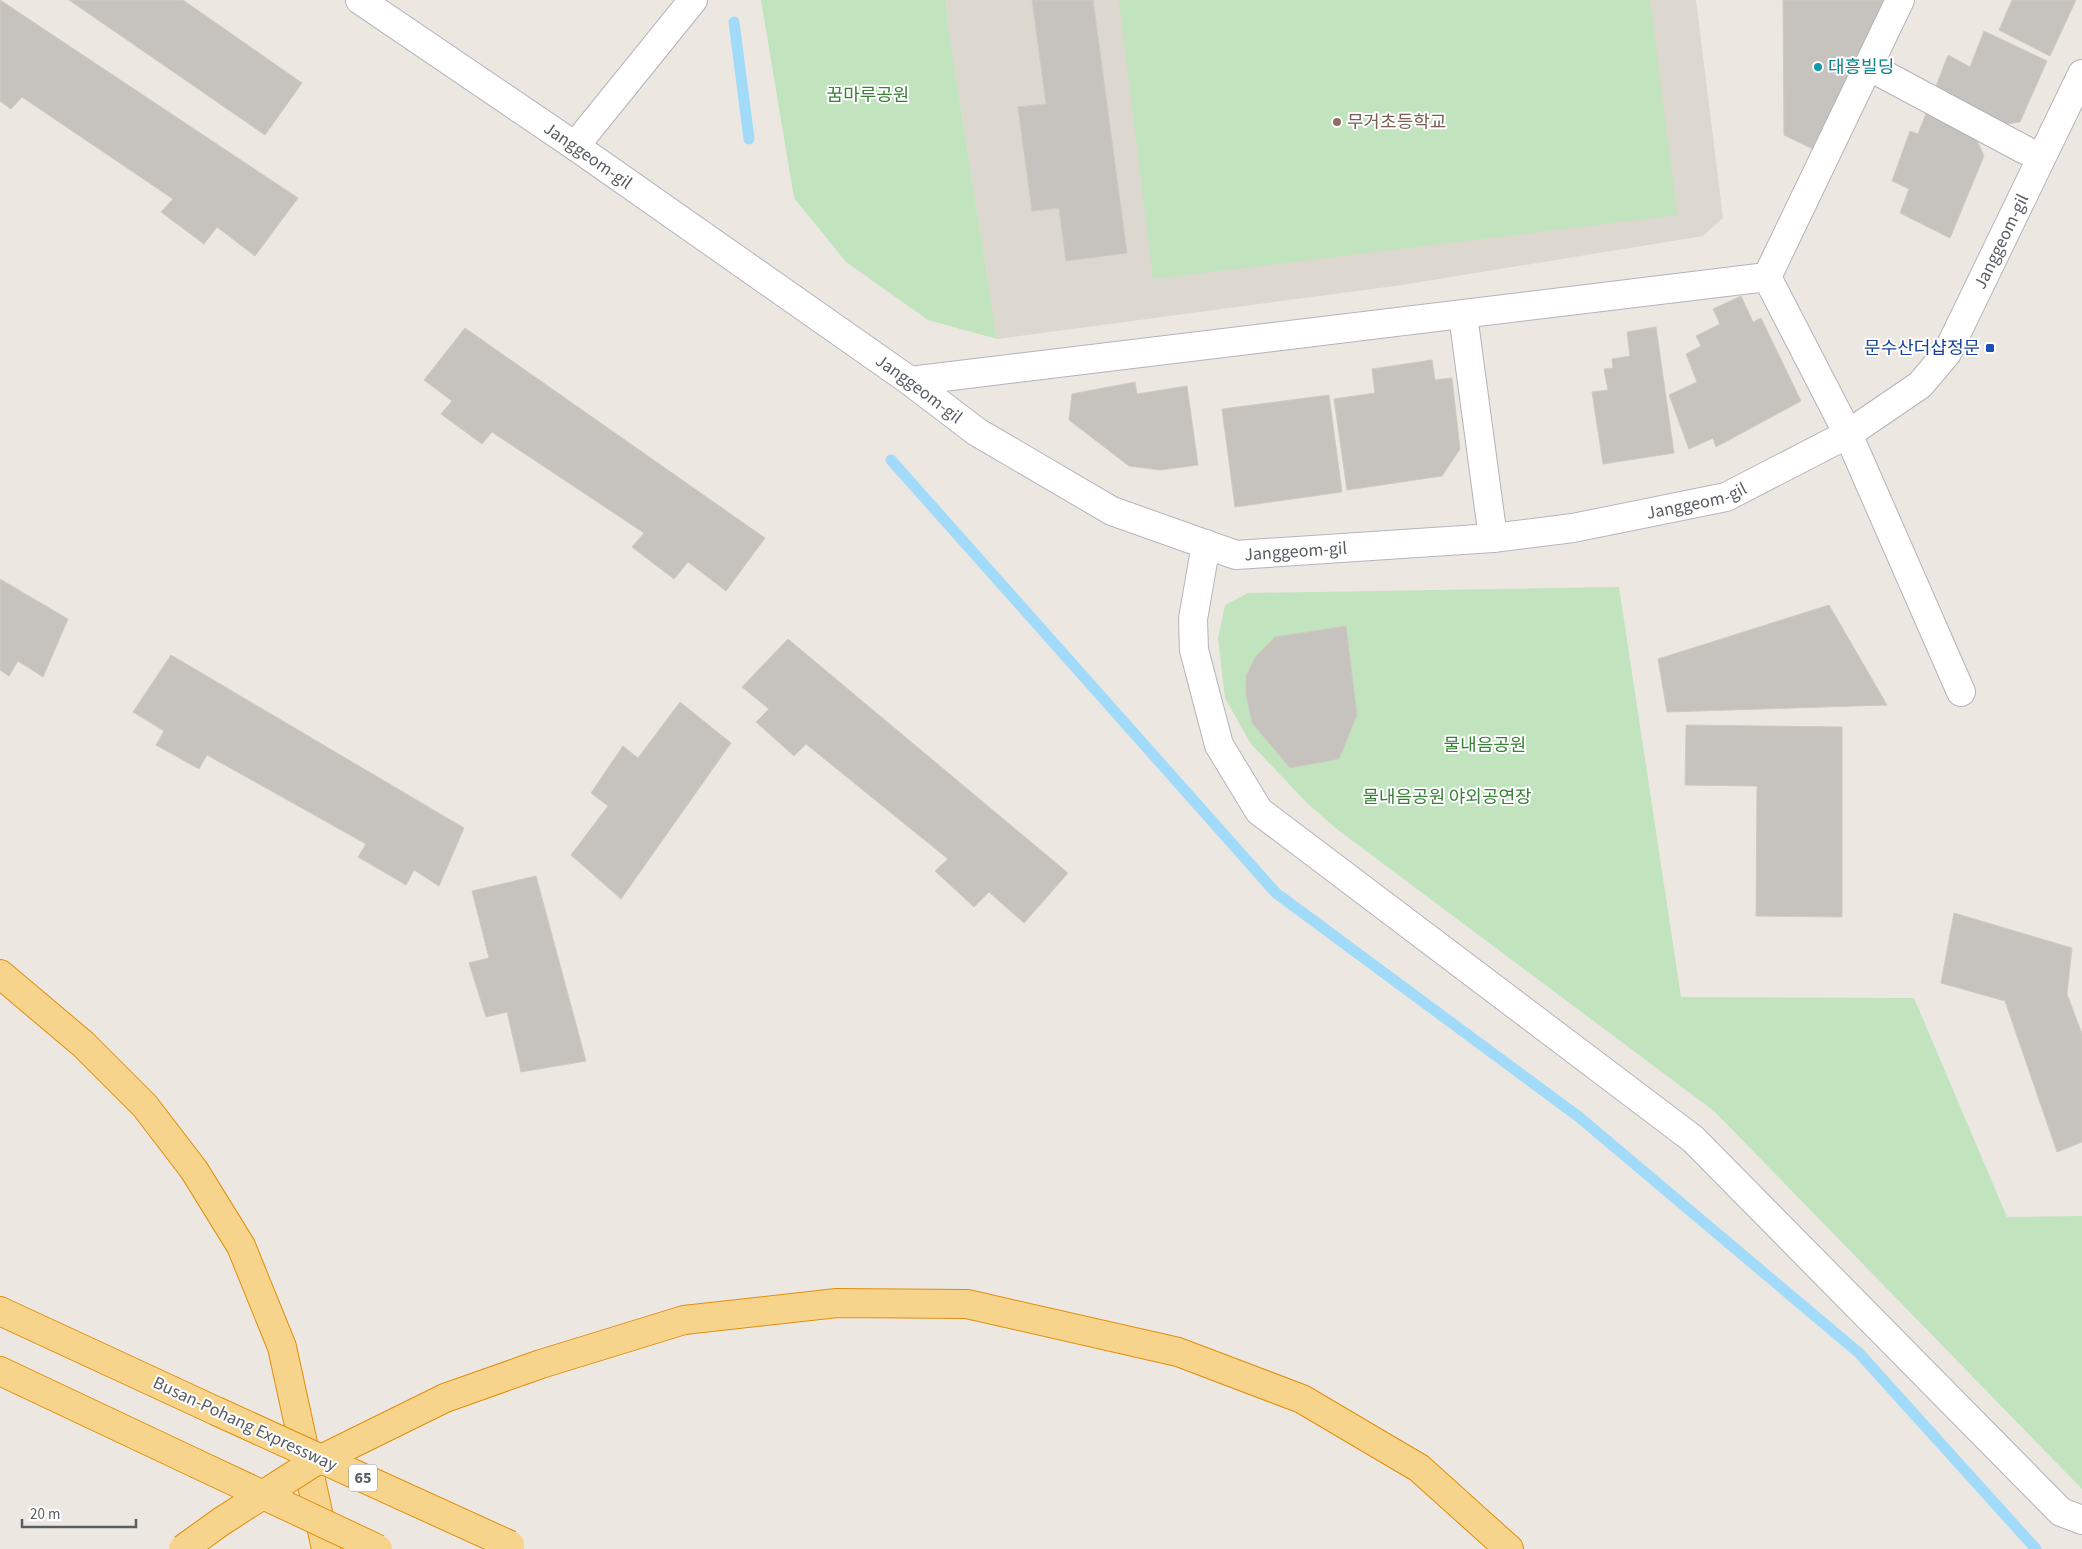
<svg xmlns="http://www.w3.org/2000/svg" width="2082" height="1549" font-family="'Source Sans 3','Noto Sans KR',sans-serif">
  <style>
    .education { fill: #dcd7cf }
    .green { fill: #c1e3be }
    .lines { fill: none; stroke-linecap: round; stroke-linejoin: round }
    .stream { stroke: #a2dbfa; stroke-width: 11 }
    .building { fill: #c6c3be; stroke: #d0cac0 }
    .street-casing { stroke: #b2b4b8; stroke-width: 30 }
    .secondary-casing { stroke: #b3b6bb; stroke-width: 30 }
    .highway-casing { stroke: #e28e0b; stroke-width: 30 }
    .street { stroke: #fff; stroke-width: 28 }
    .secondary { stroke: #fff; stroke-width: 28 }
    .highway { stroke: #f7d48c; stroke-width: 28 }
    .highway-bridge-casing { stroke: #e28e0b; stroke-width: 30; stroke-linecap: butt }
    .highway-bridge { stroke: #f7d48c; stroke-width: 28 }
    .culture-dot { fill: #0f9aa8; stroke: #fff; stroke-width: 2 }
    .education-dot { fill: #8d6e63; stroke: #fff; stroke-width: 2 }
    .transit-dot { fill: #1a4fb4; stroke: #fff; stroke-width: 2 }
    .labels { text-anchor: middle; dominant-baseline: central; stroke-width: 4; stroke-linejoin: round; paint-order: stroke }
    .shield { fill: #fff; stroke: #8b8e90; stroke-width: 1 }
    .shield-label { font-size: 16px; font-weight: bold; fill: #595d61 }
    .culture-label { font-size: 18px; fill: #0d838f; stroke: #fff; text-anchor: start }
    .park-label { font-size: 18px; fill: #3a8138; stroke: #fff }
    .education-label { font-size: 18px; fill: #785e54; stroke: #fff; text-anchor: start }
    .street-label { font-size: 18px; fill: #595d61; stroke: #fff }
    .transit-label { font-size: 18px; fill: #164399; stroke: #fff; text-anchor: end }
  </style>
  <rect width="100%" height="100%" fill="#ece8e1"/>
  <!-- education -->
  <polygon class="education" points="946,0 1696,0 1723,218 1703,236 1402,285 997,339 948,26"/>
  <!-- green -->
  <g class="green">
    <polygon points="761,0 946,0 948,26 997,339 928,320 846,262 794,198"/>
    <polygon points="1119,0 1650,0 1677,215 1153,279"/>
    <polygon points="1619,587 1681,997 1914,998 2007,1217 2082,1216 2082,1489 1714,1111 1338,830 1308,804 1251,744 1225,698 1218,638 1225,605 1248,593"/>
  </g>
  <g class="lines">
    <!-- stream -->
    <g class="stream">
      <polyline points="734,22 749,139"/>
      <polyline points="891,460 1276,893 1579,1117 1859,1353 2036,1549"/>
    </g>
  </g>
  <!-- building -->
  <g class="building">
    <polygon points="0,0 298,198 255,256 217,227 204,244 161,212 173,199 22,97 11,109 0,101"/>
    <polygon points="69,0 183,0 302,83 265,135"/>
    <polygon points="1032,0 1093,0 1127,253 1066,261 1059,208 1032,211 1018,107 1046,104"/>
    <polygon points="1783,0 1884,0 1815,150 1784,135"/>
    <polygon points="2012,0 2076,0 2050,56 1999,30"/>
    <polygon points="1984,31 2047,61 2020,122 1994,126 1933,94 1948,55 1970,67"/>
    <polygon points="1927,111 1974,134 1984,156 1950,238 1900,213 1909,189 1892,181 1910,131 1918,134"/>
    <polygon points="1741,296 1753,322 1761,318 1801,401 1716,447 1713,438 1689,449 1669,395 1697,382 1686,354 1701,346 1696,336 1720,324 1713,309"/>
    <polygon points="1656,327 1674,453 1603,464 1592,392 1608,390 1604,369 1613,368 1612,359 1630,356 1627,332"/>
    <polygon points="465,328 765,538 726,591 688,562 674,579 632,547 644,533 492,432 482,444 441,414 452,401 424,380"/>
    <polygon points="1432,360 1435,380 1452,378 1460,449 1442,476 1347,490 1334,399 1375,393 1372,369"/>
    <polygon points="1135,382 1137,394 1187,386 1198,465 1160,470 1129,466 1069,420 1072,394"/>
    <polygon points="1329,395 1342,492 1235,507 1222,409"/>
    <polygon points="0,579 68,619 43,677 18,661 9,676 0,670"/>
    <polygon points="1829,605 1887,705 1667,712 1658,659"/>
    <polygon points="1346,626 1357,715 1339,759 1290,768 1252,723 1246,693 1246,676 1256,656 1275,637"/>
    <polygon points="788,639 1068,873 1024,923 989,892 974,907 935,871 948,859 806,744 794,756 756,722 769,709 742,687"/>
    <polygon points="171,655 464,828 439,886 414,870 406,885 358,857 366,844 207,755 199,769 156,745 164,731 133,712"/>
    <polygon points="680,702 731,743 621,899 571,855 608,806 591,793 623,746 638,758"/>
    <polygon points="1686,725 1842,727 1842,917 1756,916 1757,786 1685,785"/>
    <polygon points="536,876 586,1061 521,1072 507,1012 486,1017 469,963 489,958 472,891"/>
    <polygon points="1954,913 2072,948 2067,994 2082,1034 2082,1142 2057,1152 2005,1001 1941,983"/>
  </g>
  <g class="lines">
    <!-- street casing -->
    <g class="street-casing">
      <g id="street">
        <polyline points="1868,66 2025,150"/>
        <polyline points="575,146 693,0"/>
        <polyline points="1767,277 1848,434 1961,692"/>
        <polyline points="1463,315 1493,538"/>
        <polyline points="910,381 1767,277 1900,0"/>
        <polyline points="1206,544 1193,619 1194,650 1219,745 1259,811 1693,1139 2061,1512 2082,1520"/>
      </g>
    </g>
    <!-- secondary casing -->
    <g class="secondary-casing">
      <g id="secondary">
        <path id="s1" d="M360,0L575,146L910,381L977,432L1112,511L1236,555L1493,538L1573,528L1726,497L1848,434L1920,385L1947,353L2082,74"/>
      </g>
    </g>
    <!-- highway casing -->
    <g class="highway-casing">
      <g id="highway">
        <polyline points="0,974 83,1044 145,1106 194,1170 241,1246 282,1347 326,1549"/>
        <polyline points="0,1311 216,1411"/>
        <polyline points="0,1371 195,1463"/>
        <polyline points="445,1398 541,1364 684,1320 837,1303 967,1304 1178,1352 1302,1399 1419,1468 1509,1549"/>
      </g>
    </g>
    <!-- street -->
    <use href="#street" class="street"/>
    <!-- secondary -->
    <use href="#secondary" class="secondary"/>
    <!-- highway -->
    <use href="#highway" class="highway"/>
    <!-- highway-bridge casing -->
    <g class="highway-bridge-casing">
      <g id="highway-bridge">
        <polyline points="216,1411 510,1545"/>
        <polyline points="195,1463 378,1549"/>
        <polyline points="183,1549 222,1521 311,1464 445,1398"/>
      </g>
    </g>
    <!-- highway-bridge -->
    <use href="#highway-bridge" class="highway-bridge"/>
  </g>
  <!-- markers -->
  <circle class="culture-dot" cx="1818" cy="67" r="5"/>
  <circle class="education-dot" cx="1337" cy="122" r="5"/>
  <rect class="transit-dot" x="1985" y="343" width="10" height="10" rx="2.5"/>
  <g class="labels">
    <!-- shield labels -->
    <rect class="shield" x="349" y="1464.5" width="28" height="27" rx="4"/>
    <g class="shield-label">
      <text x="363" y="1478">65</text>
    </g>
    <!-- culture labels -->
    <g class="culture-label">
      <text x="1828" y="67">대흥빌딩</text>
    </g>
    <!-- park labels -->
    <g class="park-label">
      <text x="868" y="95">꿈마루공원</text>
      <text x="1485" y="745">물내음공원</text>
      <text x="1447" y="797">물내음공원 야외공연장</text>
    </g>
    <!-- education labels -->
    <g class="education-label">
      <text x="1347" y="122">무거초등학교</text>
    </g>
    <!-- street labels -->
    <g class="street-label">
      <text stroke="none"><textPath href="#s1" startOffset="276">Janggeom-gil</textPath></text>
      <text stroke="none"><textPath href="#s1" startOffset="1926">Janggeom-gil</textPath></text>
      <text stroke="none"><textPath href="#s1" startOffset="681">Janggeom-gil</textPath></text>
      <text stroke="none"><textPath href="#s1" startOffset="1506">Janggeom-gil</textPath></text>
      <text stroke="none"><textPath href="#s1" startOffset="1101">Janggeom-gil</textPath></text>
      <text transform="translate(245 1424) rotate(25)">Busan-Pohang Expressway</text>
    </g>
    <!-- transit labels -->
    <g class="transit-label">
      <text x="1980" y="348">문수산더샵정문</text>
    </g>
  </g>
  <!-- scale -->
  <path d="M22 1519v8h114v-8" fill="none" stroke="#595d61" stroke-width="2.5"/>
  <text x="30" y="1519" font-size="15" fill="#595d61" stroke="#ffffff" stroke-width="4" paint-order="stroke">20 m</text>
</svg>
